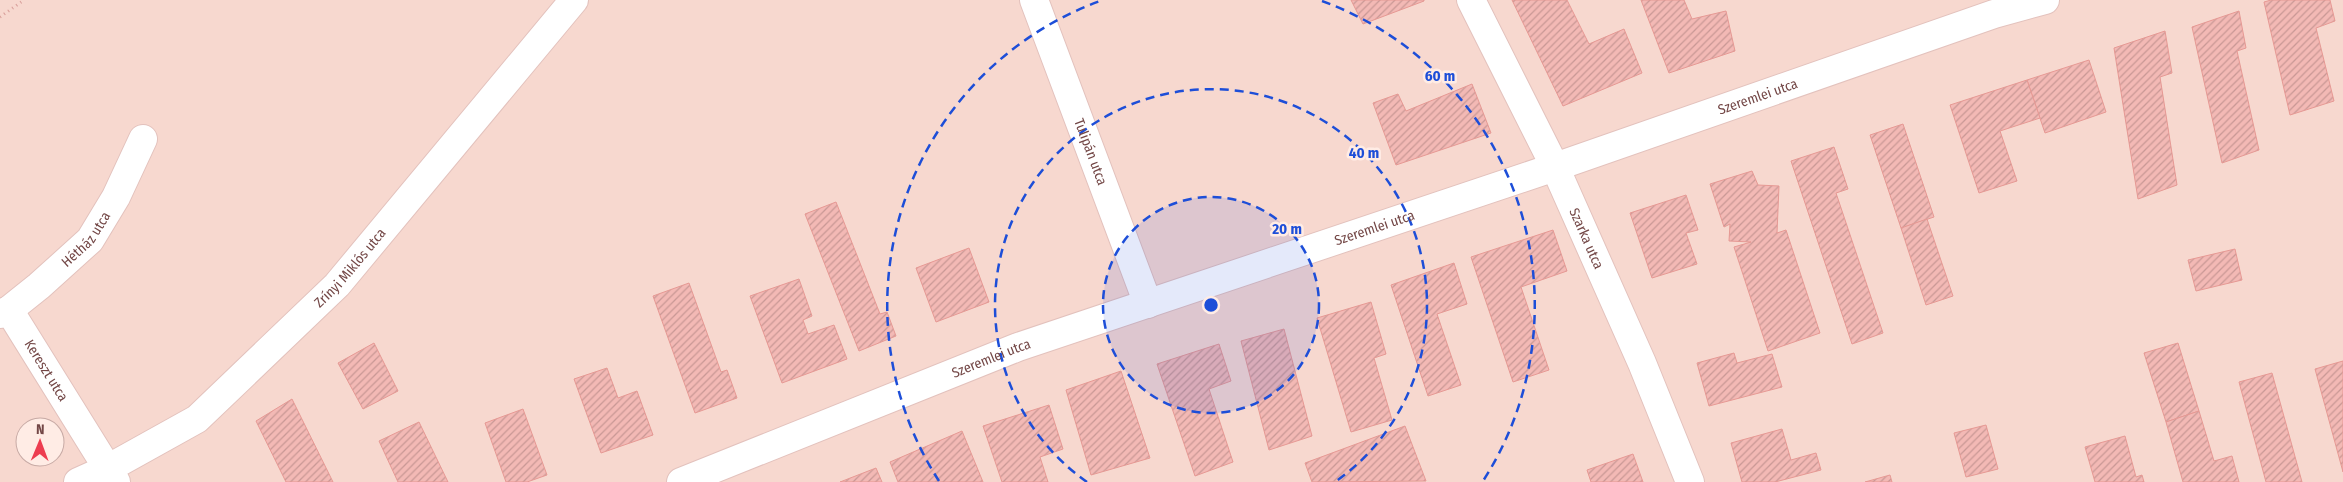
<svg xmlns="http://www.w3.org/2000/svg" width="2343" height="482" font-family="'Fira Sans Condensed',sans-serif">
  <style>
    .residential { fill: #f7d8cf; fill-rule: evenodd }
    .building { fill: url(#building-hatch); stroke: #e69994 }
    .lines { fill: none; stroke-linecap: round; stroke-linejoin: round }
    .minor-casing { stroke: #e3c2bd; stroke-width: 30 }
    .path { stroke: #d79c98; stroke-width: 3; stroke-dasharray: 1 4; stroke-linecap: butt }
    .minor { stroke: #fff; stroke-width: 28 }
    .ring { fill: none; stroke: #1d4ed8; stroke-width: 2.5; stroke-dasharray: 9 6 }
    .labels { text-anchor: middle; dominant-baseline: central; stroke-width: 5; stroke-linejoin: round; paint-order: stroke }
    .street-label { font-size: 14px; fill: #734746; stroke: #ffece5 }
    .centre { fill: #1d4ed8; stroke: #ffece5; stroke-width: 2.5 }
    .ring-label { font-size: 15px; text-anchor: middle; font-weight: bold; fill: #1d4ed8; stroke: #ffece5; stroke-width: 5; stroke-linejoin: round; paint-order: stroke }
  </style>
  <defs>
    <pattern id="building-hatch" width="6" height="6" patternUnits="userSpaceOnUse" patternTransform="scale(1.25)"><rect width="6" height="6" fill="#f3b9b5"/><path d="M-1 1l2-2M0 6l6-6M5 7l2-2" fill="none" stroke="#c99895"/></pattern>
  </defs>
  <rect width="100%" height="100%" fill="#fde7de"/>
  <!-- residential -->
  <path class="residential" d="M0,0H2343V482H0ZM25,427H55V457H25Z"/>
  <!-- building -->
  <g class="building">
    <polygon points="1351,0 1424,0 1424,1 1363,24"/>
    <polygon points="1512,0 1567,0 1589,44 1624,29 1642,73 1563,106"/>
    <polygon points="1641,0 1684,0 1692,19 1726,11 1735,51 1669,73"/>
    <polygon points="2271,0 2330,0 2335,21 2316,28 2334,101 2290,115 2264,2"/>
    <polygon points="2239,11 2246,48 2237,51 2259,150 2222,163 2192,27"/>
    <polygon points="2165,31 2172,73 2160,77 2177,185 2138,199 2114,48"/>
    <polygon points="2089,60 2106,112 2045,133 2027,80"/>
    <polygon points="2027,80 2040,118 2000,131 2017,181 1979,193 1950,105"/>
    <polygon points="1472,84 1491,133 1396,165 1373,103 1398,94 1406,111"/>
    <polygon points="1903,124 1934,217 1901,228 1870,135"/>
    <polygon points="1834,147 1848,189 1836,193 1883,333 1852,344 1791,161"/>
    <polygon points="1752,171 1758,185 1779,186 1777,233 1786,230 1820,333 1768,351 1734,247 1751,242 1729,241 1730,224 1724,227 1710,184"/>
    <polygon points="1686,195 1698,230 1686,233 1697,264 1652,278 1630,213"/>
    <polygon points="836,202 880,314 887,312 896,336 859,351 805,214"/>
    <polygon points="1927,219 1953,296 1926,305 1901,228"/>
    <polygon points="1553,230 1567,271 1521,287 1549,370 1513,382 1471,257"/>
    <polygon points="969,248 989,302 936,322 916,268"/>
    <polygon points="2235,249 2242,280 2196,291 2188,260"/>
    <polygon points="1454,263 1467,304 1437,314 1461,385 1428,396 1391,285"/>
    <polygon points="799,279 812,316 803,320 808,334 834,325 847,359 782,383 750,296"/>
    <polygon points="689,283 721,372 727,370 737,398 695,413 653,296"/>
    <polygon points="1371,302 1386,354 1374,358 1392,420 1351,432 1317,318"/>
    <polygon points="1284,329 1312,436 1269,450 1241,341"/>
    <polygon points="374,343 398,391 363,409 338,363"/>
    <polygon points="2178,343 2199,411 2166,422 2144,353"/>
    <polygon points="1219,344 1231,381 1209,389 1233,462 1195,476 1157,364"/>
    <polygon points="1734,353 1737,363 1772,354 1782,387 1709,406 1697,363"/>
    <polygon points="2343,361 2343,472 2315,369"/>
    <polygon points="607,368 618,398 637,391 653,435 601,453 574,379"/>
    <polygon points="1121,371 1150,458 1091,475 1066,390"/>
    <polygon points="2272,373 2302,482 2266,482 2239,382"/>
    <polygon points="292,399 333,482 286,482 256,421"/>
    <polygon points="1049,405 1063,449 1040,457 1048,482 1002,482 983,426"/>
    <polygon points="523,409 547,475 527,482 506,482 485,423"/>
    <polygon points="2199,411 2214,461 2232,456 2239,482 2183,482 2166,422"/>
    <polygon points="419,422 448,482 398,482 379,441"/>
    <polygon points="1986,425 1998,469 1966,477 1954,433"/>
    <polygon points="1405,426 1426,481 1312,482 1305,463"/>
    <polygon points="1782,429 1791,460 1816,453 1821,470 1775,482 1742,482 1731,443"/>
    <polygon points="962,431 983,482 898,482 890,462"/>
    <polygon points="2125,436 2136,477 2142,475 2144,482 2095,482 2085,447"/>
    <polygon points="1633,454 1643,482 1591,482 1587,470"/>
    <polygon points="876,468 882,482 840,482"/>
    <polygon points="1890,475 1892,482 1865,482"/>
  </g>
  <g class="lines">
    <!-- minor casing -->
    <g class="minor-casing">
      <g id="minor">
        <path id="s1" d="M1034,0L1148,304"/>
        <path id="s2" d="M1471,0L1555,167L1642,363L1690,482"/>
        <path id="s3" d="M9,310L116,482"/>
        <path id="s4" d="M0,314L9,310L39,286L90,240L116,197L143,139"/>
        <path id="s5" d="M78,482L107,469L197,419L337,285L574,0"/>
        <path id="s6" d="M681,482L1018,347L1555,167L1994,14L2045,0"/>
      </g>
    </g>
    <!-- path -->
    <polyline class="path" points="0,17 24,0"/>
    <!-- minor -->
    <use href="#minor" class="minor"/>
  </g>
  <!-- distance rings -->
  <circle cx="1211" cy="305" r="108" fill="#1d4ed8" fill-opacity=".12"/>
  <g class="ring">
    <circle cx="1211" cy="305" r="108"/>
    <path d="M1087 482A216 216 0 1 1 1335 482"/>
    <path d="M939 481A324 324 0 0 1 1100 1M1322 1A324 324 0 0 1 1483 481"/>
  </g>
  <g class="labels">
    <!-- street labels -->
    <g class="street-label">
      <text stroke="none"><textPath href="#s6" startOffset="1144">Szeremlei utca</textPath></text>
      <text stroke="none"><textPath href="#s1" startOffset="162">Tulipán utca</textPath></text>
      <text stroke="none"><textPath href="#s6" startOffset="739">Szeremlei utca</textPath></text>
      <text stroke="none"><textPath href="#s4" startOffset="115">Hétház utca</textPath></text>
      <text stroke="none"><textPath href="#s2" startOffset="265">Szarka utca</textPath></text>
      <text stroke="none"><textPath href="#s5" startOffset="350">Zrínyi Miklós utca</textPath></text>
      <text stroke="none"><textPath href="#s6" startOffset="334">Szeremlei utca</textPath></text>
      <text stroke="none"><textPath href="#s3" startOffset="71">Kereszt utca</textPath></text>
    </g>
  </g>
  <circle cx="1211" cy="305" r="8" class="centre"/>
  <g class="ring-label">
    <text x="1440" y="81">60 m</text>
    <text x="1364" y="158">40 m</text>
    <text x="1287" y="234">20 m</text>
  </g>
  <!-- north arrow -->
  <g transform="translate(40 442) rotate(1)"><circle r="24" fill="#ffece5" stroke="#c7aaa5"/>
  <path d="M0-4L9 19L0 12L-9 19Z" fill="#ed3d50"/>
  <text y="-8" font-size="14" font-weight="bold" text-anchor="middle" fill="#734746">N</text>
  </g>
</svg>
